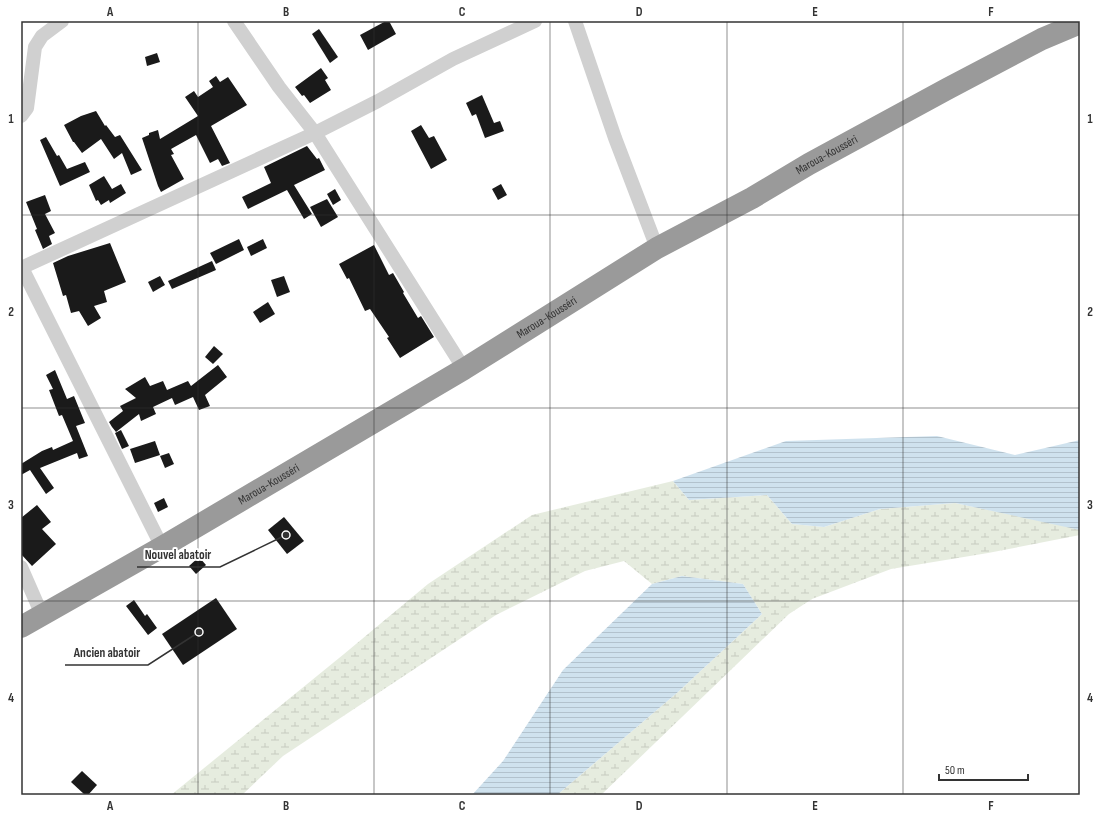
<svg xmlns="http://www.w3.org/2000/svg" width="1101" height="816" font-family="'Sofia Sans Condensed',sans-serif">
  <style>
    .wetland { fill: url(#wetland-marsh) }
    .water { fill: url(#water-rules) }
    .building { fill: #1a1a1a }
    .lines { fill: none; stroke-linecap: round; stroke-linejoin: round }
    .street { stroke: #d0d0d0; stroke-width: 14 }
    .highway { stroke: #9a9a9a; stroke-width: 22 }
    .grid { fill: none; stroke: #333; stroke-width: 1; stroke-opacity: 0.55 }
    .labels { text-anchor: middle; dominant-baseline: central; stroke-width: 4; stroke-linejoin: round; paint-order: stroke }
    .street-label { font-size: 12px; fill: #333; stroke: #fff }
    .leader { fill: none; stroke: #333; stroke-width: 1.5 }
    .callout-dot { fill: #333; stroke: #fff; stroke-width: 1.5 }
    .callout-label { font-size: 13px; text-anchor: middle; font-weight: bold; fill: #333; stroke: #fff; stroke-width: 4; stroke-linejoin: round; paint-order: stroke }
    .neatline { fill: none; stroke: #333; stroke-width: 1.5 }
    .grid-label { font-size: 13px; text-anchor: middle; font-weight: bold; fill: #333 }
  </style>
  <defs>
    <pattern id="wetland-marsh" width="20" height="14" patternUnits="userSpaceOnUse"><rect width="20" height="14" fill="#e6ecdf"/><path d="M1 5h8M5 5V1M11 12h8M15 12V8" fill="none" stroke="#c6cbc0"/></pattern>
    <pattern id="water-rules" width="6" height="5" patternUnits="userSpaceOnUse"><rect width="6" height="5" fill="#cfe2ee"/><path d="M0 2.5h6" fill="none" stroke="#b2c2cd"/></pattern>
  </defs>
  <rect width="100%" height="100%" fill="#fff"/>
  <!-- wetland -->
  <polygon class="wetland" points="673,481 689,500 767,495 792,524 824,527 880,509 955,503 1080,529 1080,535 988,553 891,569 812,599 789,614 601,795 557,795 678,692 762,614 743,584 682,576 652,584 624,561 585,571 496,615 283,756 242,795 171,795 344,654 428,584 532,515"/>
  <!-- water -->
  <g class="water">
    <polygon points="937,436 1015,455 1080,440 1080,530 955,503 880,509 824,527 792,524 767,495 689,500 673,481 786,441"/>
    <polygon points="682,576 743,584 762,614 678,692 557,795 472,795 503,761 563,670 652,584"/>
  </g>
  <!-- building -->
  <g class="building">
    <polygon points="386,21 389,21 396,34 368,50 360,35"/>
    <polygon points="319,29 338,57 330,63 312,34"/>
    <polygon points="157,53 160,62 147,66 145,57"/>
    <polygon points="321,68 328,78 325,80 331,90 310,103 304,95 302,96 295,87"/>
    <polygon points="216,76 220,82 228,77 247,105 211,126 230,163 222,166 218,159 210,163 196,135 171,149 174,154 171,155 184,179 161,192 158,186 142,138 149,135 149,133 158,130 160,139 198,116 185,97 194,91 198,97 213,87 209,81"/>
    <polygon points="482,95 494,123 500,121 504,131 485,138 476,114 472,116 466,103"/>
    <polygon points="96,111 105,126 106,125 115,137 120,135 142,170 131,175 122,153 114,159 101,139 82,153 74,142 73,142 64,125 81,116"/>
    <polygon points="421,125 429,138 434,136 447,160 431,169 411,131"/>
    <polygon points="46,137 57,156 59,155 67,169 85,162 90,172 60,186 40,140"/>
    <polygon points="307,146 317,159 319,158 325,170 294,185 312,214 304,219 287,190 248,209 242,197 271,183 264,167"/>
    <polygon points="104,176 112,189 121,184 126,193 110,203 109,200 101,205 98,200 96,201 89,185"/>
    <polygon points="501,184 507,195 498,200 492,189"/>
    <polygon points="335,189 341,200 333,205 327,194"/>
    <polygon points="45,195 51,211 45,214 55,233 49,236 52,244 43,249 35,230 37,229 26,202"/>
    <polygon points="327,199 338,217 321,227 310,207"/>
    <polygon points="239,239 244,250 216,264 210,253"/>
    <polygon points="263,239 267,248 251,256 247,247"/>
    <polygon points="110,243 126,282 104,291 107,302 94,306 101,318 88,326 79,311 71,313 66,295 63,296 53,263 68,256"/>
    <polygon points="374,245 389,275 393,273 404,292 403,293 418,318 421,316 434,337 400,358 387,338 389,337 370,309 365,311 349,278 347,279 339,264"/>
    <polygon points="212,261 216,270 172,289 168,281"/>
    <polygon points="160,276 165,285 153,292 148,282"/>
    <polygon points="284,276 290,292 277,297 271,280"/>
    <polygon points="268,302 275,314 260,323 253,312"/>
    <polygon points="214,346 223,354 213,364 205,357"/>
    <polygon points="218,365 227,377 205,395 210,406 199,410 193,397 175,405 172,398 153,407 156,414 141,421 139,414 116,432 112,427 109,422 123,411 120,406 136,398 125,389 145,377 150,386 163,381 167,390 188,381 191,386"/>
    <polygon points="55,370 67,399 74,396 85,423 76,426 88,456 79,459 77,453 40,468 54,488 46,494 30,470 21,475 21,464 42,451 52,447 53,450 73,441 62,415 59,416 49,390 53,389 46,375"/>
    <polygon points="121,430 129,446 122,449 115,433"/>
    <polygon points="155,441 160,455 135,463 130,449"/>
    <polygon points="169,453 174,464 165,468 160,456"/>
    <polygon points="164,498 168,507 158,512 154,503"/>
    <polygon points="37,505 51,522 42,529 56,544 32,566 21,554 21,518"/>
    <polygon points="284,517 304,541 287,554 268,530"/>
    <polygon points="199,557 206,565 196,574 189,566"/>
    <polygon points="216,598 237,629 183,665 162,634"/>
    <polygon points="134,600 145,616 147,614 157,628 148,635 126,606"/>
    <polygon points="82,771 97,785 88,795 85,795 71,782"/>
  </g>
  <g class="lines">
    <!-- street -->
    <g class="street">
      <polyline points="234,21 279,87 315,133 464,369"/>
      <polyline points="575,21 615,138 657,248"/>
      <polyline points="21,116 27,108 35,47 42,36 62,21"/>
      <polyline points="21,268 315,133 378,101 453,59 535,21"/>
      <polyline points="22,268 162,547"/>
      <polyline points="21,567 42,615"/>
    </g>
    <!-- highway -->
    <path class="highway" id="s1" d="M21,627L162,547L464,369L657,248L752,198L809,164L947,89L1042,39L1080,23"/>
  </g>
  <!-- grid -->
  <path class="grid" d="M198,21V795M374,21V795M550,21V795M727,21V795M903,21V795M21,215H1080M21,408H1080M21,601H1080"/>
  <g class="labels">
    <!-- street labels -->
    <g class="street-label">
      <text stroke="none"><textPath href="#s1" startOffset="934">Maroua-Kousséri</textPath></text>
      <text stroke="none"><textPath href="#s1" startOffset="610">Maroua-Kousséri</textPath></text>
      <text stroke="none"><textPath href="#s1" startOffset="286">Maroua-Kousséri</textPath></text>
    </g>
  </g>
  <!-- callouts -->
  <path class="leader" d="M286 535L220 567H137M199 632L148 665H65"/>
  <g class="callout-dot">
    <circle cx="286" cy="535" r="4"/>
    <circle cx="199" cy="632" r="4"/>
  </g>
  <g class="callout-label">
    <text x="178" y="559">Nouvel abatoir</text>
    <text x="107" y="657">Ancien abatoir</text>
  </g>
  <!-- border -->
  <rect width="1101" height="816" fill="none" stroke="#ffffff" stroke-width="44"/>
  <!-- scale -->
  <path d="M939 774v6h89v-6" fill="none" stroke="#333333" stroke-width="2"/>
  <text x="945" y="774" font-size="12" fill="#333333" stroke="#ffffff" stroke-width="3" paint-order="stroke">50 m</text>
  <rect x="22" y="22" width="1057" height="772" class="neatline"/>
  <g class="grid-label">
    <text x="110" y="16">A</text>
    <text x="286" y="16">B</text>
    <text x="462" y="16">C</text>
    <text x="639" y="16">D</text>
    <text x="815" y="16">E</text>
    <text x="991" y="16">F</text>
    <text x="11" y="123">1</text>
    <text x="1090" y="123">1</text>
    <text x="11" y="316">2</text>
    <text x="1090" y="316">2</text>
    <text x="11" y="509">3</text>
    <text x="1090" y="509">3</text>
    <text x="11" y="702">4</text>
    <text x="1090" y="702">4</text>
    <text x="110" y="810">A</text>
    <text x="286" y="810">B</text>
    <text x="462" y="810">C</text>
    <text x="639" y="810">D</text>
    <text x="815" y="810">E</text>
    <text x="991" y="810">F</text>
  </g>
</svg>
